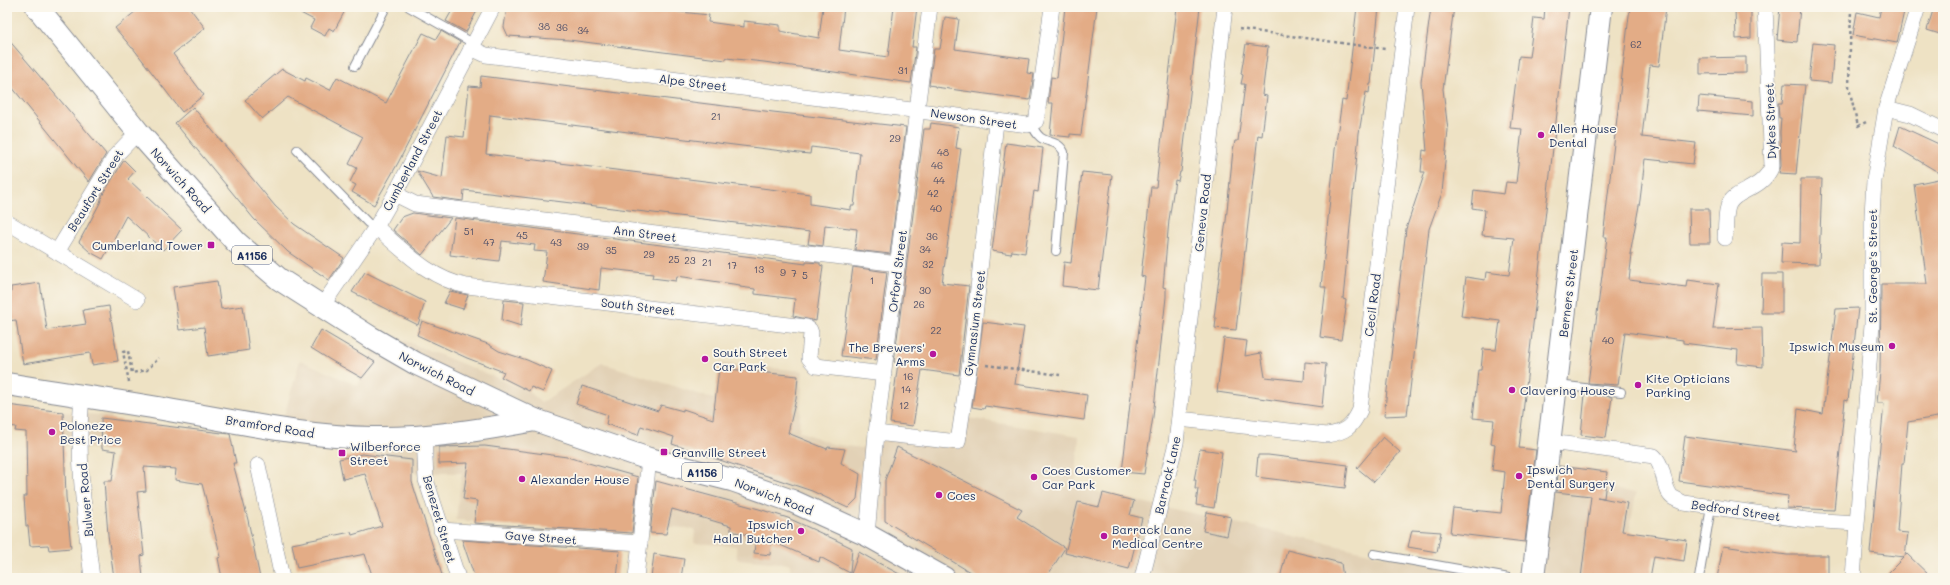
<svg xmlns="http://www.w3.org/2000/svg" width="1950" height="585" font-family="Mali,sans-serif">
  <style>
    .built { fill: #e2d1b6 }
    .building { fill: #e3ac86; fill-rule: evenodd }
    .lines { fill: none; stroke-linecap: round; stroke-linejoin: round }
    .lane-casing { stroke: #848891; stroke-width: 10 }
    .street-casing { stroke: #848891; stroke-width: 16 }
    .secondary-casing { stroke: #848891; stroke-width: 24 }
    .primary-casing { stroke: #848891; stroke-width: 24 }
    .path { stroke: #848891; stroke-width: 2.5; stroke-dasharray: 3 3; stroke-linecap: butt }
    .lane { stroke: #fff; stroke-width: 8 }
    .street { stroke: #fff; stroke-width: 15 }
    .secondary { stroke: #fff; stroke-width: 22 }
    .primary { stroke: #fff; stroke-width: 22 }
    .poi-dot { fill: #b5179e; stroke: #fbf7ec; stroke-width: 1.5 }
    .labels { text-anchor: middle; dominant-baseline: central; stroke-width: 3.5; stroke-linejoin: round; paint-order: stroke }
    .number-label { font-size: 10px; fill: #4d4e68 }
    .shield { fill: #fbf7ec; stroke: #5e6b89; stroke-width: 1 }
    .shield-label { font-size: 11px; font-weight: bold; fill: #1b2f5e }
    .street-label { font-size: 12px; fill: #1b2f5e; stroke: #fbf7ec }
    .poi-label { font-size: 12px; fill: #1b2f5e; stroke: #fbf7ec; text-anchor: start }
  </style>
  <rect width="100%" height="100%" fill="#fbf7ec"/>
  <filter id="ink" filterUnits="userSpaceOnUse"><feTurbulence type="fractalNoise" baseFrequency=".025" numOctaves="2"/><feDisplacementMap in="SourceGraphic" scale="8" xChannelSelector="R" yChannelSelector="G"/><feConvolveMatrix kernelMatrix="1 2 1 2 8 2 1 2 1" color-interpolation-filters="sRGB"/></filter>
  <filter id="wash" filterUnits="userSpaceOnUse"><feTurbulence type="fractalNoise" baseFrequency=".012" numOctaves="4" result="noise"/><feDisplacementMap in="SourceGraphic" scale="16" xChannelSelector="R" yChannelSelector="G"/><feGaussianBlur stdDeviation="0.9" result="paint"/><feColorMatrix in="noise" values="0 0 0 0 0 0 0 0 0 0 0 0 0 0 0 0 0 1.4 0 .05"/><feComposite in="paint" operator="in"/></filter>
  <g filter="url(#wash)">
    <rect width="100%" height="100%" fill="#eee2c4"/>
    <!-- built -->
    <g class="built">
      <polygon points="381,331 529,391 541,403 602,363 714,399 720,363 803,371 799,431 832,444 861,448 876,433 961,447 968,418 1079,436 1075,487 1374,554 1509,578 790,578 790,564 737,559 736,546 694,543 695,529 651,525 654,493 629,489 557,528 456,520 462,473 373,472 372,438 280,430 300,360 358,386"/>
      <polygon points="38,410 112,416 108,451 34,442"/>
      <polygon points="1538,480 1607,488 1636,493 1621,578 1532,578"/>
    </g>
    <g id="blocks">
      <!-- building -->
      <g class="building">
        <polygon points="141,7 189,7 205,28 173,54 204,95 182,112 133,48 132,48 115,28"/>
        <polygon points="289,7 347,7 334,31 329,28 325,36 310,28 314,20"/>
        <polygon points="454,7 479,7 466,32 446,21"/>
        <polygon points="507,7 634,7 709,15 708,22 744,27 744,21 780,25 780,31 819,38 823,7 844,7 839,50 888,57 894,7 917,7 912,47 916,47 911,83 764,62 726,58 726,60 569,40 508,36 504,27"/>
        <polygon points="1065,7 1097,7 1081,135 1070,134 1070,137 1050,135 1053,103 1048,103 1051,77 1057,78"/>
        <polygon points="1177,7 1200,7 1181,172 1180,172 1178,181 1175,180 1169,220 1163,287 1166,288 1166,297 1153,417 1144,474 1122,472 1145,277 1141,276 1151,187 1156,187"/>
        <polygon points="1357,7 1379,7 1371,84 1370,84 1369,93 1366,92 1359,133 1343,299 1346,300 1345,309 1346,309 1341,340 1320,337 1326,287 1321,287 1335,150 1342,100 1346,101"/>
        <polygon points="1431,7 1454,7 1443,89 1448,130 1442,193 1429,229 1407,415 1384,416 1406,229 1425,172 1421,172 1423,150 1427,151 1421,82"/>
        <polygon points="1545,7 1569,7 1519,448 1536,450 1525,542 1450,533 1453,508 1501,513 1505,472 1492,470 1495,445 1491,444 1494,420 1473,418 1478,370 1481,370 1483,349 1496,350 1500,321 1461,316 1466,277 1485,280 1486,272 1509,275 1514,238 1482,235 1485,210 1472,208 1474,190 1504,194 1506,182 1516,183 1522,129 1510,128 1519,56 1529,57 1534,18 1544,19"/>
        <polygon points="1630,7 1666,7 1659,66 1650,65 1642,137 1696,143 1693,164 1645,159 1640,200 1630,254 1632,254 1629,280 1686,287 1687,280 1719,284 1713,329 1762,328 1763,367 1737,364 1738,350 1683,343 1683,340 1625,332 1618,385 1588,383 1607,237 1603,237"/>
        <polygon points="1780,7 1800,7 1797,42 1777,40"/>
        <polygon points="1881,7 1905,7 1897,43 1853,35 1857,12 1879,17"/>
        <polygon points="1934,7 1943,7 1943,35 1927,30"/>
        <polygon points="1735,9 1751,9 1751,38 1736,39"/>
        <polygon points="945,17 959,19 955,49 1029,59 1027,73 1034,74 1030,100 935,87 935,86 929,85 934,49 940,49"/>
        <polygon points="441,31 460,42 398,163 374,205 352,192 356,185 350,182 357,168 349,164 363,137 288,97 262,119 245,100 282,69 305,81 306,78 330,90 337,77 386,103 423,33 436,39"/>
        <polygon points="7,38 106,154 89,182 7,81"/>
        <polygon points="1813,43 1834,45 1831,83 1809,81"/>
        <polygon points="1246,44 1268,47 1262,95 1267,96 1262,136 1258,135 1236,330 1215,328 1216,318 1214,318 1220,270 1219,270 1226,221 1233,150 1235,141 1238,141 1245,84 1241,84 1243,75 1241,74"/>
        <polygon points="1746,57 1746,73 1700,74 1700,58"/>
        <path d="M481,76L773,112L906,127L890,254L855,250L857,229L825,225L823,246L808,244L810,232L464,190L463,201L433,197L417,171L442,178L447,135L464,137L469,86L480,87ZM490,115L799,153L810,154L811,147L860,153L854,206H851V210L810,204V194L486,154Z"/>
        <polygon points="1784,84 1805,85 1796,174 1779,173 1781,166 1780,132 1781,118 1779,118 1778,103 1782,103"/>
        <polygon points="1699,96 1753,101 1753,116 1698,111"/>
        <polygon points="193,107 275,206 294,224 344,258 329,280 288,252 254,219 175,123"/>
        <polygon points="931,123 959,127 956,148 961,149 942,283 969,286 959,375 922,370 913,426 890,423 898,363 894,362 924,129 930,129"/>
        <polygon points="1900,126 1943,146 1943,175 1894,146"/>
        <polygon points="1006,143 1043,148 1038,192 1034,191 1025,253 1012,251 1011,254 992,251"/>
        <polygon points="124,160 135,171 128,179 182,230 163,250 126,216 103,259 90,252 79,242 100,203 102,196"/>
        <polygon points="1082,172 1112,175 1098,290 1062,286 1064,262 1071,263"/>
        <polygon points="1943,178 1943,416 1908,422 1904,463 1902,463 1897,532 1908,533 1905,556 1907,554 1932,578 1883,578 1904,557 1870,553 1884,403 1877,403 1880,372 1881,284 1927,284 1914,184"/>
        <polygon points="1801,179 1822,179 1819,264 1781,263 1782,242 1800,243"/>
        <polygon points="1689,209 1709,209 1710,243 1690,243"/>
        <polygon points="413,213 451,218 422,255 393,230 402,217"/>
        <polygon points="455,218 806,264 806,262 820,263 820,265 823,266 816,321 793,316 795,299 755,294 755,289 740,287 740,285 677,276 676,281 652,278 653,274 601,268 599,290 543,282 547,252 534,251 535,245 502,241 499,261 450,255"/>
        <polygon points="853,267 887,272 876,360 841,356"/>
        <polygon points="365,272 425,302 418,325 352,292"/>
        <polygon points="1762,274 1782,274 1782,313 1761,313"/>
        <polygon points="217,281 221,309 243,306 249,350 208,356 204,327 179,330 173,287"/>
        <polygon points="40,283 47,330 86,324 83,310 109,306 118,361 92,365 90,353 23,364 16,320 7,321 7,292 11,292 11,287"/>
        <polygon points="450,291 468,295 463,309 444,303"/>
        <polygon points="504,300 524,302 521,326 502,320"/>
        <polygon points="1858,308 1848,401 1845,400 1834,510 1787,508 1788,496 1679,481 1685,436 1796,451 1794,448 1798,409 1823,414 1836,309"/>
        <polygon points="422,321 488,344 499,351 527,360 552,371 543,392 531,387 529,391 501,377 504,372 467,358 417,335"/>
        <polygon points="983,322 1024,327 1015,384 1087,395 1084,420 985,406 984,409 972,407"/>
        <polygon points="321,330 343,343 375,362 362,378 332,361 311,348"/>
        <polygon points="1224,338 1247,341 1245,356 1261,353 1265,377 1304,381 1305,362 1326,364 1322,407 1217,392"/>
        <polygon points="719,368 798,376 796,399 788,433 827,449 828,447 845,449 841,463 860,474 857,499 848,508 812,491 672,444 674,437 641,426 638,435 606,424 608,415 576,404 582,386 658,411 661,405 683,411 683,409 713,419"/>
        <polygon points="1585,394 1612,397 1606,438 1581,435"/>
        <polygon points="7,405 63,412 66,497 71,548 49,550 48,545 30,546 28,526 26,526 24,496 27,496 26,432 15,431 16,427 7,426"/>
        <polygon points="101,418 230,434 236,463 233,463 248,520 260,578 222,578 218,558 221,557 202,484 175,480 176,469 144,467 146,491 137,492 144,555 141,556 143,578 114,578 108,535 104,481 112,481 116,451 102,449"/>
        <polygon points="1383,437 1400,452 1374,482 1357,468"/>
        <polygon points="485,446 567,457 638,477 632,533 474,523 477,501 463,499 468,463 439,464 439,447"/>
        <polygon points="897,447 1022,510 1017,517 1065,548 1046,578 980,578 885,521 885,480"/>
        <polygon points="1200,449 1222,452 1214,508 1196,505 1198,489 1195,489 1196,480 1194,480"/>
        <polygon points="362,454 412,460 412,482 443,578 373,578 365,554 297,568 292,544 351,532 352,535 382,526 365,474 343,479 339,459"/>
        <polygon points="1258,455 1268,455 1348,465 1345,488 1256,477"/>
        <polygon points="1559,466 1607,472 1604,498 1597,497 1627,503 1622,531 1687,540 1684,561 1654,556 1650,578 1581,578 1591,496 1556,492"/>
        <polygon points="656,481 759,509 788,518 836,540 852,548 850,573 820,557 819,562 771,541 770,555 754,553 756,537 731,531 731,526 672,509 666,534 650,533"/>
        <polygon points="1103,493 1134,501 1130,515 1142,518 1129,569 1065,553 1078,502 1099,507"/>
        <polygon points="1207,512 1231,517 1227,536 1203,531"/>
        <polygon points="1412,530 1441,532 1437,552 1408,547"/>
        <polygon points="462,540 620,551 617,578 475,578"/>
        <polygon points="1723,546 1787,555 1828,555 1828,578 1717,578"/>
        <polygon points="1287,550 1341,563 1343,578 1280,578"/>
        <polygon points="859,552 873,560 907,578 859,578 851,574"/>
        <polygon points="654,554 684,559 681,578 651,578"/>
      </g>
    </g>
  </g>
  <g filter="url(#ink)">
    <use href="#blocks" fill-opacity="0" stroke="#848891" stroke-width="1"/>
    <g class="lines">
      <!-- lane casing -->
      <g class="lane-casing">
        <g id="lane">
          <polyline points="409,7 473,43"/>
          <polyline points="355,66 386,7"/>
          <path d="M1032,124C1041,149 1055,135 1064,152L1056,251"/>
          <polyline points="297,150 368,223 376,227"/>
          <polyline points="1557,385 1621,392"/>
          <polyline points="1374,554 1509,578"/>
          <polyline points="1699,578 1711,507"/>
        </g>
      </g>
      <!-- street casing -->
      <g class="street-casing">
        <g id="street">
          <polyline points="471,48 486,55 1028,125 1036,121 1037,116 1052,7"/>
          <polyline points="1886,108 1910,114 1943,130"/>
          <polyline points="395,194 415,204 898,264"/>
          <polyline points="7,222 137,300"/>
          <path d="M376,227C404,251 430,279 467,286L806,327L810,330L811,333L809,358L816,366L884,374"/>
          <path d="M1725,238C1726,230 1725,211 1729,204C1736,189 1762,191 1772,166L1765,7"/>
          <polyline points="57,252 116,155 138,132"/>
          <polyline points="322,306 376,227 395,194 493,7"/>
          <path d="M82,397C76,457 85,519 92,578"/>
          <path d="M1179,419L1327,435C1346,432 1352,427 1360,410L1407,7"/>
          <polyline points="876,433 958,442 970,362 996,122"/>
          <polyline points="424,435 426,480 458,578"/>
          <path d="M1550,442L1654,456C1666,468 1662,488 1672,497C1675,499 1680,501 1684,503L1807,520L1856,523"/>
          <polyline points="258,465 282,578"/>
          <polyline points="441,530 640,543"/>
          <polyline points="867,535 876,433 930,7"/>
          <polyline points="636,578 649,459"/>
          <polyline points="1142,578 1176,443 1225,7"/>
          <polyline points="1853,578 1872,324 1872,215 1874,181 1886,108 1918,7"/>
        </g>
      </g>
      <!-- secondary casing -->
      <g class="secondary-casing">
        <g id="secondary">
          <path d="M7,384C65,394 123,401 180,412C244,423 308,437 372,438C427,439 481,430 535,420"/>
          <polyline points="1533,578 1601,7"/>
        </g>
      </g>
      <!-- primary casing -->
      <g class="primary-casing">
        <polyline id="primary" points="37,7 138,132 236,242 279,279 370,337 415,363 535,420 649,459 732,480 792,501 867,535 944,578"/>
      </g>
      <!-- path -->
      <g class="path">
        <polyline points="1851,7 1849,88 1858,126 1866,122"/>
        <polyline points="1239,29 1385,49"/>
        <polyline points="986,365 1060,375"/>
        <polyline points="129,382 123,352 128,351 132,373 147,370 159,358"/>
      </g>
      <!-- lane -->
      <use href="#lane" class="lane"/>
      <!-- street -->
      <use href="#street" class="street"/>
      <!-- secondary -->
      <use href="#secondary" class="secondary"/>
      <!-- primary -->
      <use href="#primary" class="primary"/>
    </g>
  </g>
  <!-- markers -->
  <g class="poi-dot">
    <circle cx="1541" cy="135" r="4"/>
    <rect x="207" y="241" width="8" height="8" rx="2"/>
    <circle cx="1892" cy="346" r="4"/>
    <circle cx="933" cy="354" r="4"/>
    <circle cx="705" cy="359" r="4"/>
    <circle cx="1638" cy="385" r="4"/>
    <circle cx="1512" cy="390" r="4"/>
    <circle cx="52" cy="432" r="4"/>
    <rect x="660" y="448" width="8" height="8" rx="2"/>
    <rect x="338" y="449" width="8" height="8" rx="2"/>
    <circle cx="1519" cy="476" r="4"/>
    <circle cx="1034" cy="477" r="4"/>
    <circle cx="522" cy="479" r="4"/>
    <circle cx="939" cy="495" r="4"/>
    <circle cx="801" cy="531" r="4"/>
    <circle cx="1104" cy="536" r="4"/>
  </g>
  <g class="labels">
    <!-- number labels -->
    <g class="number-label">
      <text x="544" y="26">38</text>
      <text x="562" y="27">36</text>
      <text x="583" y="30">34</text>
      <text x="1636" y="44">62</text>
      <text x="903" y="70">31</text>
      <text x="716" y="116">21</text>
      <text x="895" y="138">29</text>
      <text x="943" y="152">48</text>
      <text x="937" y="165">46</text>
      <text x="939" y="180">44</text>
      <text x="933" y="193">42</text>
      <text x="936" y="208">40</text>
      <text x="469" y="231">51</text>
      <text x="522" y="235">45</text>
      <text x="932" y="236">36</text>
      <text x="489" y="242">47</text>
      <text x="556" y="242">43</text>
      <text x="583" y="246">39</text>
      <text x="925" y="249">34</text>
      <text x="611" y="250">35</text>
      <text x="649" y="254">29</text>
      <text x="674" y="259">25</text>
      <text x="690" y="260">23</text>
      <text x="707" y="262">21</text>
      <text x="928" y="264">32</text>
      <text x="732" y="265">17</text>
      <text x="759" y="269">13</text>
      <text x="783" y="272">9</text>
      <text x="794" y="273">7</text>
      <text x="805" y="275">5</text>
      <text x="872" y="280">1</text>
      <text x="925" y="290">30</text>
      <text x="919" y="304">26</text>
      <text x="936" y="330">22</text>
      <text x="1608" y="340">40</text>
      <text x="908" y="376">16</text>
      <text x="906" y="389">14</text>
      <text x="904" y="405">12</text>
    </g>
    <!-- shield labels -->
    <g class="shield">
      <rect x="232" y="246" width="40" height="18" rx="3"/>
      <rect x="682" y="463" width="40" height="18" rx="3"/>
    </g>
    <g class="shield-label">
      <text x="252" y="255">A1156</text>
      <text x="702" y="472">A1156</text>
    </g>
    <!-- street labels -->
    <g class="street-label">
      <text transform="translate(693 82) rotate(7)">Alpe Street</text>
      <text transform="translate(974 118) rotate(8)">Newson Street</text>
      <text transform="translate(1770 121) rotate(-92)">Dykes Street</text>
      <text transform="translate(412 160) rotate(-62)">Cumberland Street</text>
      <text transform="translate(181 180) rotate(48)">Norwich Road</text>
      <text transform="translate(95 190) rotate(-58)">Beaufort Street</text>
      <text transform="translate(1202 213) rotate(-84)">Geneva Road</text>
      <text transform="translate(645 233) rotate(7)">Ann Street</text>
      <text transform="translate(1872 266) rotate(-90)">St. George's Street</text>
      <text transform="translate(897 271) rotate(-83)">Orford Street</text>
      <text transform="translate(1568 293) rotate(-83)">Berners Street</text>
      <text transform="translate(1372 305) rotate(-83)">Cecil Road</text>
      <text transform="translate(638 306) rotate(7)">South Street</text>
      <text transform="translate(974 323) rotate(-83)">Gymnasium Street</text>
      <text transform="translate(437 373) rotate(27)">Norwich Road</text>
      <text transform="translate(270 426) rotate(9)">Bramford Road</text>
      <text transform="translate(1167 475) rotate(-77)">Barrack Lane</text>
      <text transform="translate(774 496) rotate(21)">Norwich Road</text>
      <text transform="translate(85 500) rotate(-95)">Bulwer Road</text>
      <text transform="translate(1736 510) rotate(8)">Bedford Street</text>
      <text transform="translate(440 519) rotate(74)">Benezet Street</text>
      <text transform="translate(541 537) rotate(4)">Gaye Street</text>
    </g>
    <!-- poi labels -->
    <g class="poi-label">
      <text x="1549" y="128">Allen House<tspan x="1549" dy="14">Dental</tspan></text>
      <text x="203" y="245" text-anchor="end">Cumberland Tower</text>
      <text x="1884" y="346" text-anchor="end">Ipswich Museum</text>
      <text x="925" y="347" text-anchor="end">The Brewers'<tspan x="925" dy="14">Arms</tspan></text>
      <text x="713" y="352">South Street<tspan x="713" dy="14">Car Park</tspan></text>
      <text x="1646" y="378">Kite Opticians<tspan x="1646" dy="14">Parking</tspan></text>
      <text x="1520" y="390">Clavering House</text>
      <text x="60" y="425">Poloneze<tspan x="60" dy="14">Best Price</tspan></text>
      <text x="350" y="446">Wilberforce<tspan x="350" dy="14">Street</tspan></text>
      <text x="672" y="452">Granville Street</text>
      <text x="1527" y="469">Ipswich<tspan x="1527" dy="14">Dental Surgery</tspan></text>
      <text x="1042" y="470">Coes Customer<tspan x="1042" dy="14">Car Park</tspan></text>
      <text x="530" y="479">Alexander House</text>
      <text x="947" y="495">Coes</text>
      <text x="793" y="524" text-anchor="end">Ipswich<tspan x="793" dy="14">Halal Butcher</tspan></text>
      <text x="1112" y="529">Barrack Lane<tspan x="1112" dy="14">Medical Centre</tspan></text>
    </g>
  </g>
  <!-- margin -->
  <rect width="1950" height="585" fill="none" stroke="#fbf7ec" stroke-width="24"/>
</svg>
